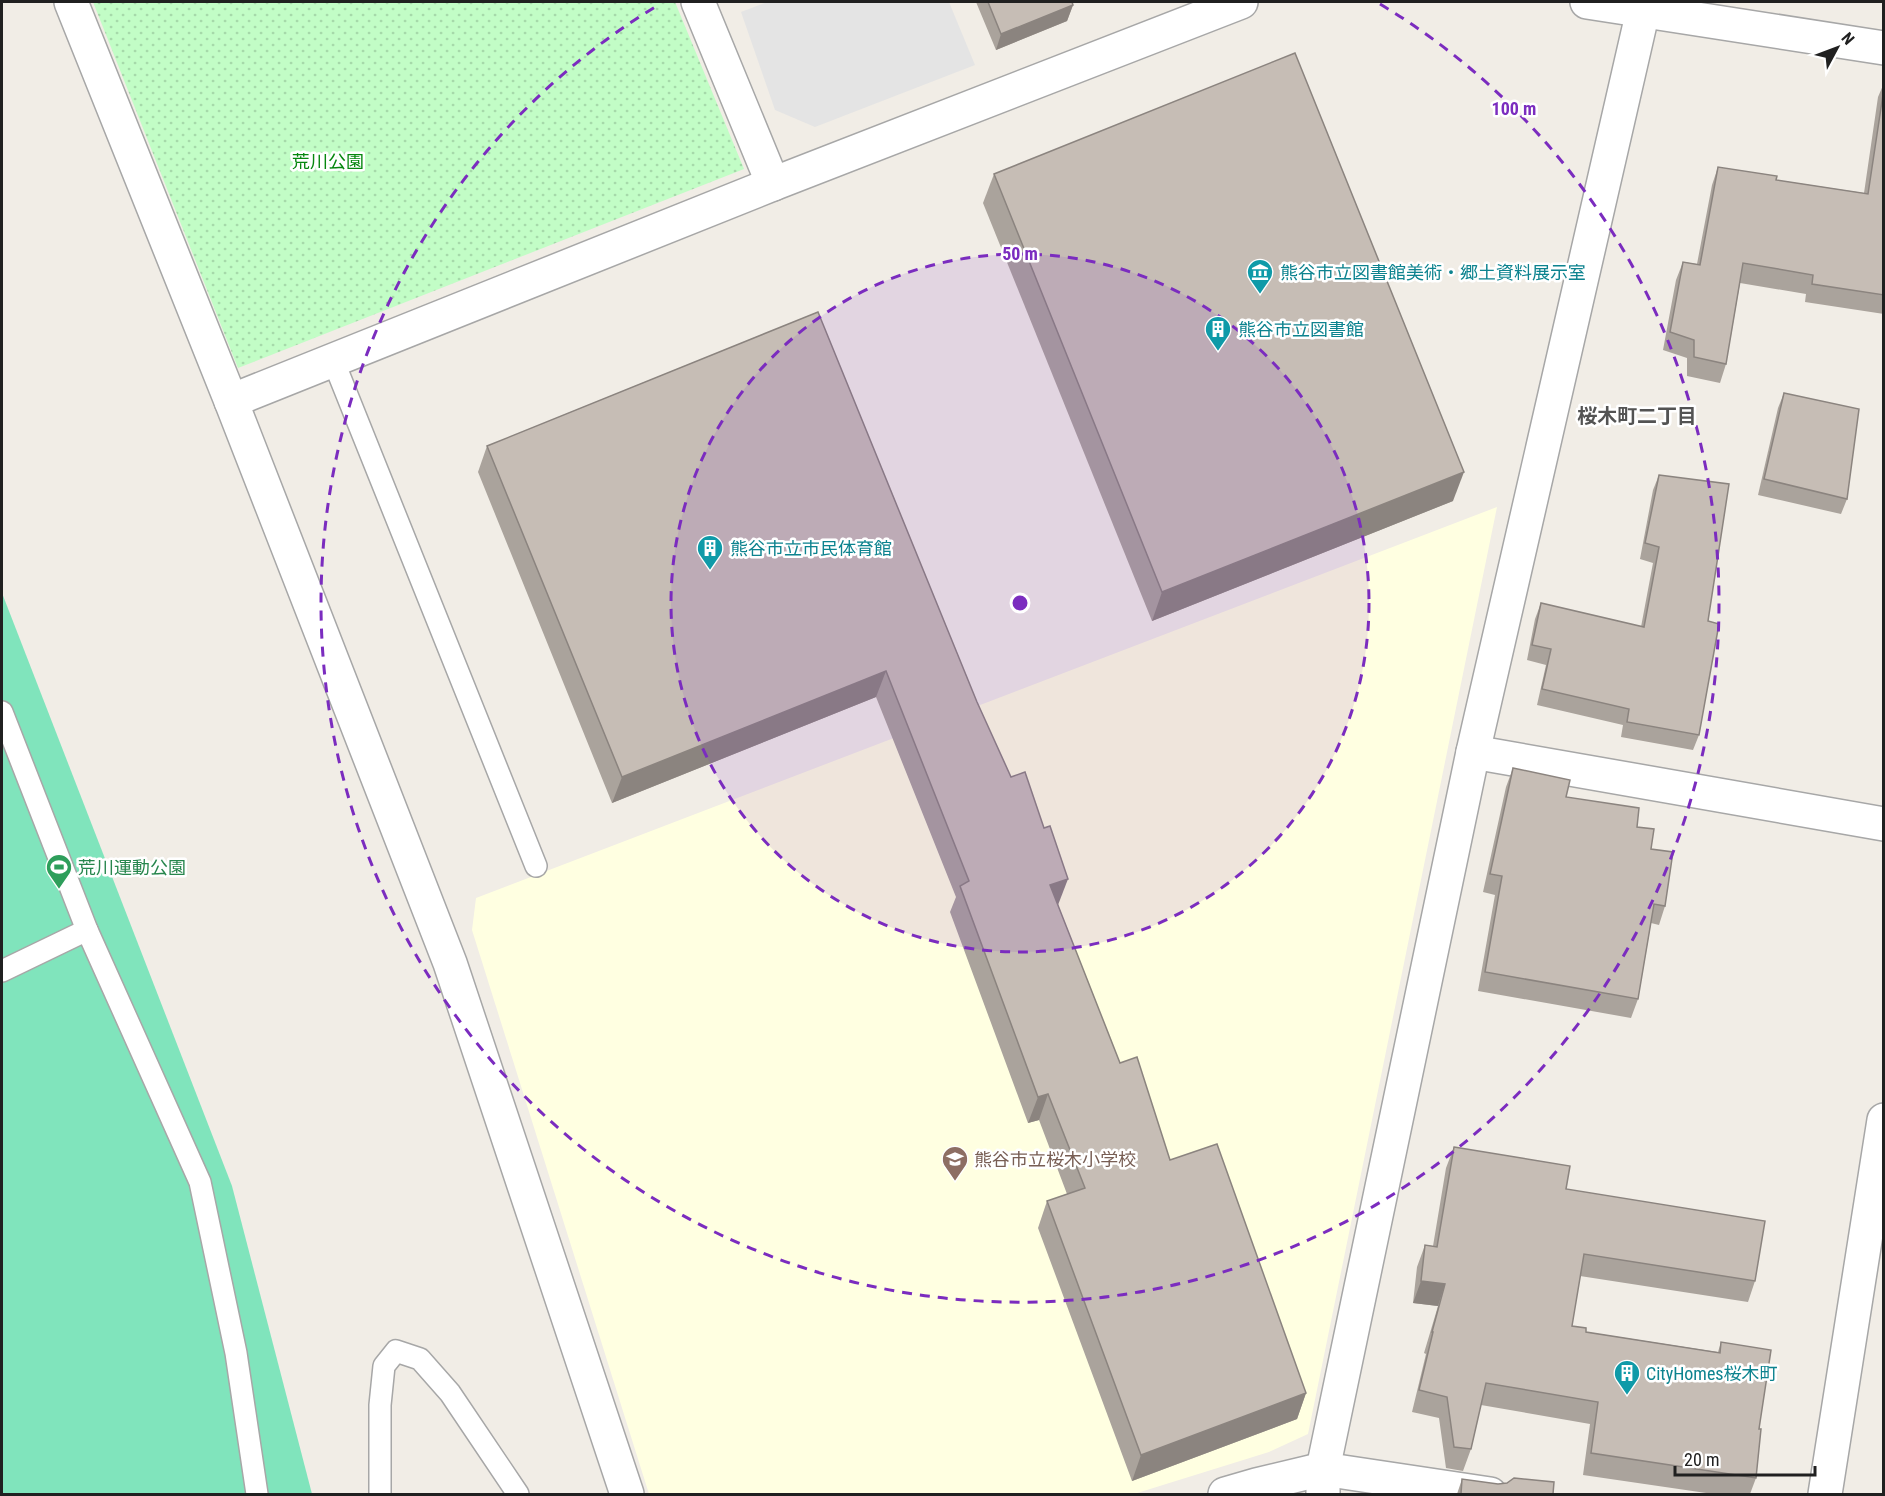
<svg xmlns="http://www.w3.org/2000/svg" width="1885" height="1496" font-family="'Roboto Condensed','Noto Sans JP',sans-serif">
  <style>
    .education { fill: #ffffe1 }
    .park { fill: url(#park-dots) }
    .pitch { fill: #80e4bc }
    .parking { fill: #e4e4e4 }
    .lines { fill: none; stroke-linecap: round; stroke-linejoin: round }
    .service-casing { stroke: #a7a7a7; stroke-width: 24 }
    .minor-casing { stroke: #a7a7a7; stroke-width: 36 }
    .tertiary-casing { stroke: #a7a7a7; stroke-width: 36 }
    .service { stroke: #fff; stroke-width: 21 }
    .minor { stroke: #fff; stroke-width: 33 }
    .tertiary { stroke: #fff; stroke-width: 33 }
    .wall { fill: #aaa39c }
    .shaded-wall { fill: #8b847f }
    .building { fill: #c6bdb5; stroke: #8b847f; stroke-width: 1.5 }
    .ring { fill: none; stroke: #7b2cbf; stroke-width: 3; stroke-dasharray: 10 8 }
    .labels { text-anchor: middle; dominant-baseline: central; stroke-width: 5; stroke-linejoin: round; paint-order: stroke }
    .park-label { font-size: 18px; fill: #05870e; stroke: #fff }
    .culture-label { font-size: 18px; fill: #0d838f; stroke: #fff; text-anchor: start }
    .leisure-label { font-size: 18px; fill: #27864d; stroke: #fff; text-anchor: start }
    .education-label { font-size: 18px; fill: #785e54; stroke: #fff; text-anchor: start }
    .neighbourhood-label { font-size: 20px; font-weight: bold; fill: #535353; stroke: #fff }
    .centre { fill: #7b2cbf; stroke: #fff; stroke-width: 3 }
    .ring-label { font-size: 18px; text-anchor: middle; font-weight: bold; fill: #7b2cbf; stroke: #fff; stroke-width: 5; stroke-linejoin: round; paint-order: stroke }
  </style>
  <defs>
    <pattern id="park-dots" width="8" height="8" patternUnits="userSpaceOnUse" patternTransform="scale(1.5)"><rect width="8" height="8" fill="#c2fdc6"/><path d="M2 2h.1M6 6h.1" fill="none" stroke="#a6d9aa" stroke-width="1.8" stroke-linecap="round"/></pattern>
  </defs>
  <rect width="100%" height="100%" fill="#f1ede6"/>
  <!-- education -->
  <polygon class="education" points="1497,507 1308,1434 1269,1452 1134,1494 649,1494 472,930 476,898"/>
  <!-- park -->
  <polygon class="park" points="93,2 675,2 744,169 238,368"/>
  <!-- pitch -->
  <polygon class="pitch" points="2,593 232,1186 312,1494 2,1494"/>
  <!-- parking -->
  <polygon class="parking" points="767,2 949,2 975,65 815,127 775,110 741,12"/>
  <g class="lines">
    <!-- service casing -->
    <g class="service-casing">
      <g id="service">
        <polyline points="333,360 536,866"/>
        <polyline points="2,712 87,930 200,1182 236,1353 257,1494"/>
        <polyline points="2,971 87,930"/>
        <polyline points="380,1494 380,1405 384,1366 396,1351 420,1359 450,1393 518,1494"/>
      </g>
    </g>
    <!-- minor casing -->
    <g class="minor-casing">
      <g id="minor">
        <polyline points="71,2 231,401 450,963 627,1494"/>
        <polyline points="698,2 773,184"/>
        <polyline points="1473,752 1884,824"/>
        <polyline points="1225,1494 1256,1485 1323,1469 1490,1494"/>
        <polyline points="1323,1494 1323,1469 1473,752 1645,2"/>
      </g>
    </g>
    <!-- tertiary casing -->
    <g class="tertiary-casing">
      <g id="tertiary">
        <polyline points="1587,2 1884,48"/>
        <polyline points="231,401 773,184 1241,2"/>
        <polyline points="1825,1494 1884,1120"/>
      </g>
    </g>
    <!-- service -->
    <use href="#service" class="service"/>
    <!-- minor -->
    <use href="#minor" class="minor"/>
    <!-- tertiary -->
    <use href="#tertiary" class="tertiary"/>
  </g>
  <!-- wall -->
  <g class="wall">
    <polygon points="976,2 1076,2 1072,3 1073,5 1067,21 996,50"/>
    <polygon points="1884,83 1884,314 1805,302 1806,294 1740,283 1726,364 1720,383 1687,376 1687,358 1663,350 1676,280 1683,262 1697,264 1712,185 1718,167 1776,180 1864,193 1878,97"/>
    <polygon points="994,174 1453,501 1152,621 983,203"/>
    <polygon points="818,312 1058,905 1120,1063 1170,1160 1306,1393 1297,1419 1132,1481 1038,1228 1047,1201 1067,1194 1039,1120 1028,1123 950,912 956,897 876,697 612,803 478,472 487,446"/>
    <polygon points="1784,393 1847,499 1841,514 1758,495 1778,408"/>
    <polygon points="1659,475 1708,621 1699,735 1693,750 1621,737 1623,725 1537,705 1546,665 1527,660 1535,619 1541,603 1641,627 1653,563 1640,559 1653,490"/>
    <polygon points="1513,768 1566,797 1637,827 1651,849 1665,906 1659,925 1651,923 1638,999 1631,1018 1478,991 1495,895 1483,892 1506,787"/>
    <polygon points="1454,1147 1566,1189 1755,1281 1748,1302 1580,1276 1572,1326 1586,1332 1718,1352 1721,1342 1759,1429 1756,1478 1750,1494 1713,1494 1583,1475 1590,1424 1481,1405 1471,1449 1463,1471 1446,1468 1439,1418 1412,1412 1426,1354 1424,1353 1438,1306 1413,1303 1417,1267 1425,1245 1433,1246 1446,1168"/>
    <polygon points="1462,1479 1553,1494 1457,1494"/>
  </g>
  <!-- shaded-wall -->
  <g class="shaded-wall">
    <polygon points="1073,5 1067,21 996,50 1001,34"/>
    <polygon points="1464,472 1453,501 1152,621 1162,592"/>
    <polygon points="886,671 876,697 612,803 622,777"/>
    <polygon points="1068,879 1058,905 1050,885"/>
    <polygon points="1048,1094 1039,1120 1028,1123 1038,1097"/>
    <polygon points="1421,1281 1445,1284 1438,1306 1413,1303"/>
    <polygon points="1306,1393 1297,1419 1132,1481 1141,1455"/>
  </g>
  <!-- building -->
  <g class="building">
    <polygon points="988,2 1072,2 1073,5 1001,34"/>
    <polygon points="1295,53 1464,472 1162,592 994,174"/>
    <polygon points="1884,88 1884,295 1812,284 1813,275 1743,263 1726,364 1694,357 1694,340 1670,332 1683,262 1700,265 1718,167 1777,176 1776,180 1868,194"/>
    <polygon points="818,312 977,702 1011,777 1025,772 1044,828 1050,826 1068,879 1050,885 1120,1063 1137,1057 1170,1160 1217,1144 1306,1393 1141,1455 1047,1201 1085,1188 1048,1094 1038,1097 960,886 969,881 886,671 622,777 487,446"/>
    <polygon points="1784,393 1859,409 1847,499 1764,479"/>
    <polygon points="1659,475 1729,484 1708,621 1719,624 1699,735 1627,722 1629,709 1542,689 1551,649 1532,645 1541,603 1644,627 1659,547 1645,543"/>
    <polygon points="1513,768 1570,780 1566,797 1639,808 1637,827 1654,829 1651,849 1673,852 1665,906 1654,904 1638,999 1485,972 1502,876 1490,874"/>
    <polygon points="1454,1147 1570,1166 1566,1189 1765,1221 1755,1281 1584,1254 1572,1326 1586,1328 1586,1332 1720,1353 1721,1342 1771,1350 1759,1429 1761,1429 1756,1478 1591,1453 1598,1402 1486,1383 1471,1449 1454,1447 1447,1397 1419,1390 1433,1332 1432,1332 1445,1284 1421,1281 1425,1245 1437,1247"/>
    <polygon points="1514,1478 1554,1482 1553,1494 1461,1494 1462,1479 1498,1484 1507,1483"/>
  </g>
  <!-- distance rings -->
  <circle cx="1020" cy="603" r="349" fill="#7b2cbf" fill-opacity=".12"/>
  <g class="ring">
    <circle cx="1020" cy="603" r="349"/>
    <path d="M1380 4A699 699 0 1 1 660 4"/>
  </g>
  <!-- icons -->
  <defs>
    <g id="museum-pin" transform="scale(1.35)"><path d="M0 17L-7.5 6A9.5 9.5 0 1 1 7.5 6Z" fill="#0f9aa8" stroke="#fff"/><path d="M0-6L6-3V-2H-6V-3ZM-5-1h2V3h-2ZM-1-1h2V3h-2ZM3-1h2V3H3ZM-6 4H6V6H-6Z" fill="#fff"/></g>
    <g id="building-pin" transform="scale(1.35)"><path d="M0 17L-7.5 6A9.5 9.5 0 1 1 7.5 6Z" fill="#0f9aa8" stroke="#fff"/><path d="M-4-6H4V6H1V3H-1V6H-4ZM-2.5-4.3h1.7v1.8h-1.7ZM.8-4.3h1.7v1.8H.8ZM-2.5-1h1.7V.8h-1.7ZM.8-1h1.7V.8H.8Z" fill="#fff"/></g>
    <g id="stadium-pin" transform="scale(1.35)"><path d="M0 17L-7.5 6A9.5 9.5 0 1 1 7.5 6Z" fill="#2e9e5b" stroke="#fff"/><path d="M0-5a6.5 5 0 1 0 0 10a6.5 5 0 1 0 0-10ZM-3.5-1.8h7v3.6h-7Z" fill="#fff"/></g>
    <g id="school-pin" transform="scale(1.35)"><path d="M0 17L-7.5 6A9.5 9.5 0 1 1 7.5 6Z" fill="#8d6e63" stroke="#fff"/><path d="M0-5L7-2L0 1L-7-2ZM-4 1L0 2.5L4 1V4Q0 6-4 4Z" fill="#fff"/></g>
  </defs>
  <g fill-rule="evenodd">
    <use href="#museum-pin" x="1260" y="272"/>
    <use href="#building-pin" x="1218" y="329"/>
    <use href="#building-pin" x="710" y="548"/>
    <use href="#stadium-pin" x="59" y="867"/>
    <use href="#school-pin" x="955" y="1159"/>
    <use href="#building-pin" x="1627" y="1373"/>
  </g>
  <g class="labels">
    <!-- park labels -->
    <g class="park-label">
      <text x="328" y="161">荒川公園</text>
    </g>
    <!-- culture labels -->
    <g class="culture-label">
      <text x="1280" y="272">熊谷市立図書館美術・郷土資料展示室</text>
      <text x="1238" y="329">熊谷市立図書館</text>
      <text x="730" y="548">熊谷市立市民体育館</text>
      <text x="1646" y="1373">CityHomes桜木町</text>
    </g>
    <!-- leisure labels -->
    <g class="leisure-label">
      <text x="78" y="867">荒川運動公園</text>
    </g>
    <!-- education labels -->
    <g class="education-label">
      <text x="974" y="1159">熊谷市立桜木小学校</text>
    </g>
    <!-- neighbourhood labels -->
    <g class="neighbourhood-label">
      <text x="1637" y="416">桜木町二丁目</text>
    </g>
  </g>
  <circle cx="1020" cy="603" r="9" class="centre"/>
  <g class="ring-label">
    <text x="1514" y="115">100 m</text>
    <text x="1020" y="260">50 m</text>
  </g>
  <!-- border -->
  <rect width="1885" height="1496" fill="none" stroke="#202020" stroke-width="6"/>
  <!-- north arrow -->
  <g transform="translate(1837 48) rotate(49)" stroke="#ffffff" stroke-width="4.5" paint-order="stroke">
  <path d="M0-4.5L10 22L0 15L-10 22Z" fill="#202020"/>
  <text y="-9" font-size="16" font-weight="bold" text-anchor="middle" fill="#202020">N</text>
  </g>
  <!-- scale -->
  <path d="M1675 1466v9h140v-9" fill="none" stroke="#202020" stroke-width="3"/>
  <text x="1684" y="1466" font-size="18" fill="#202020" stroke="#ffffff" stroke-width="4.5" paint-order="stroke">20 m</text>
</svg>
